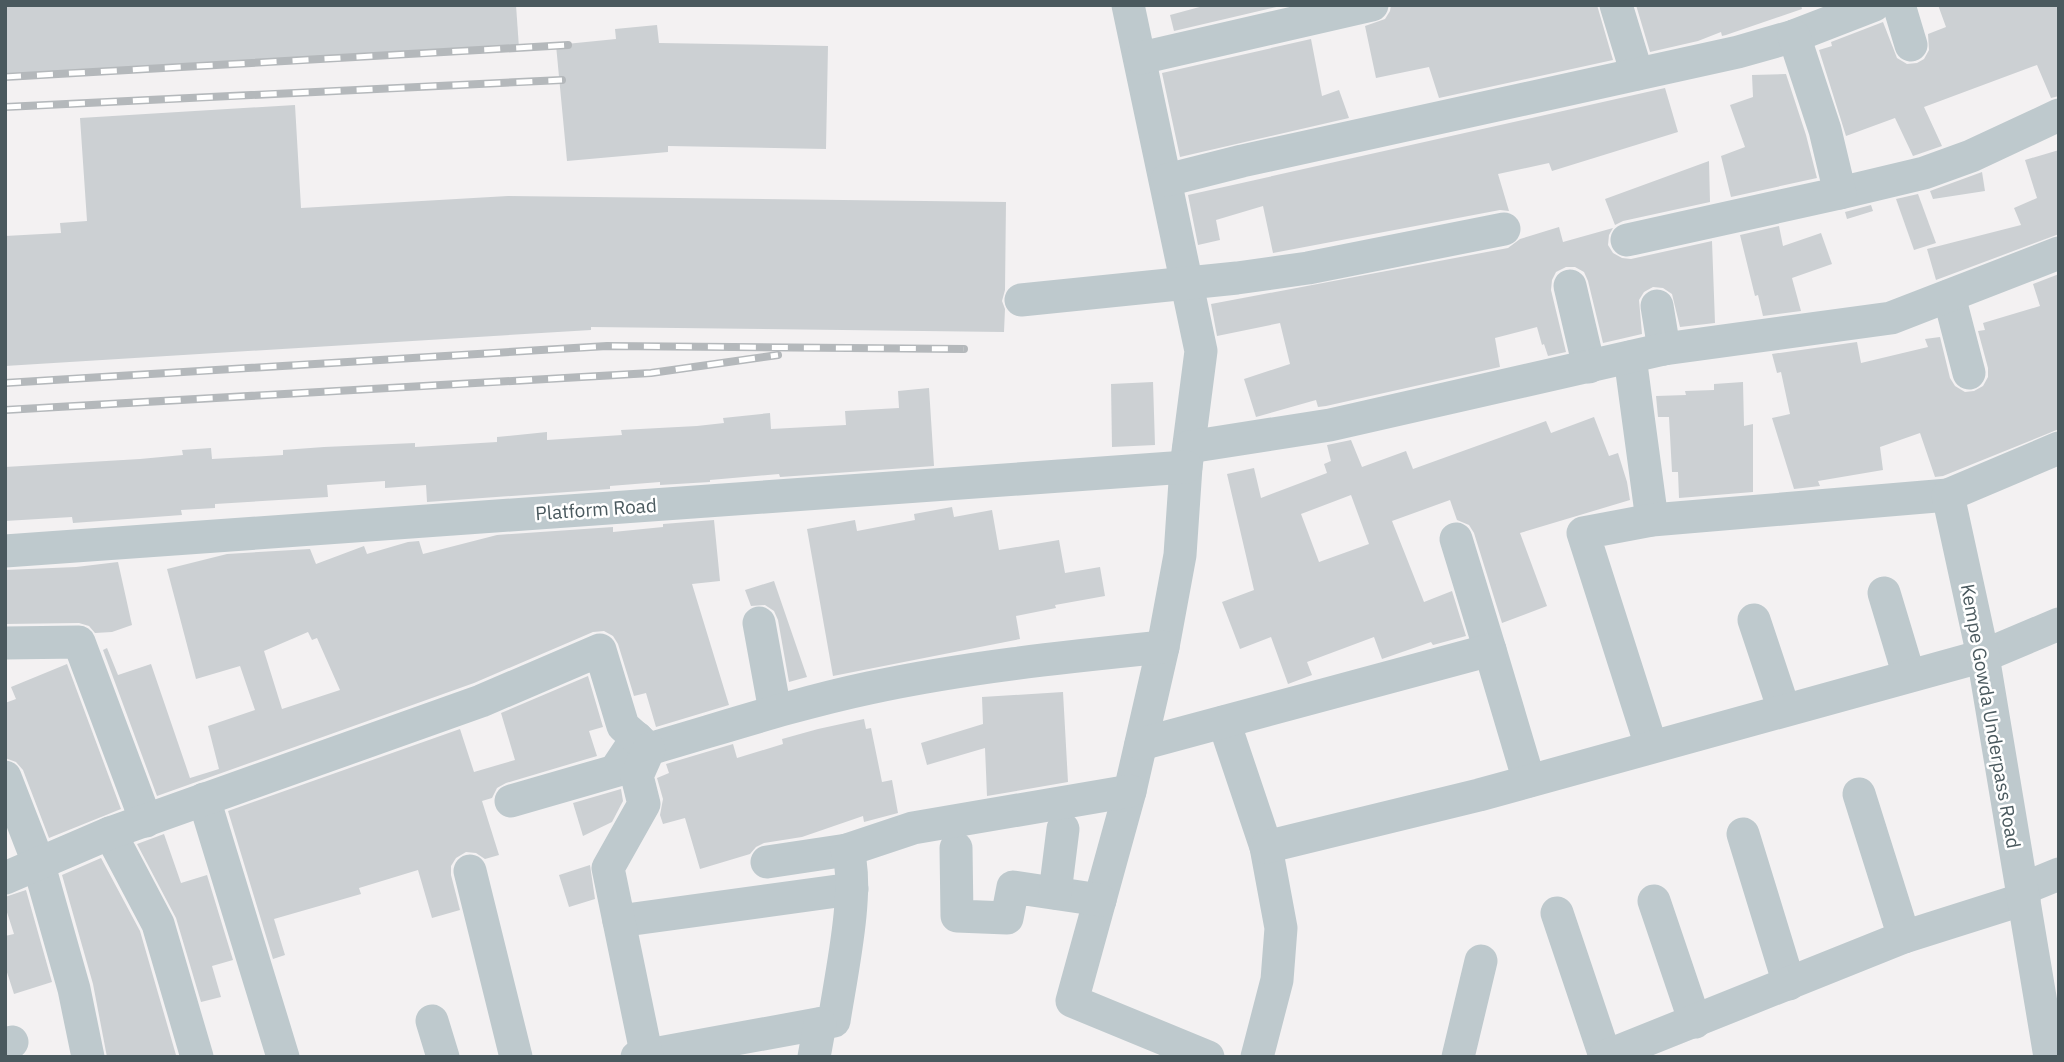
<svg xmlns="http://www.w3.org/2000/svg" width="2064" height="1062" font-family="'IBM Plex Sans',sans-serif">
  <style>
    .building { fill: #ccd0d3; fill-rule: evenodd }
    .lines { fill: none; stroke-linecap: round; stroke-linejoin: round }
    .minor { stroke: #bec9cd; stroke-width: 33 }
    .rail-casing { stroke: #b4b8bb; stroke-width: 8 }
    .rail { stroke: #fff; stroke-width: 5; stroke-dasharray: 16; stroke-linecap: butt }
    .labels { text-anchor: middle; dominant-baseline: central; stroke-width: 5; stroke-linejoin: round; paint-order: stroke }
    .street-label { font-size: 19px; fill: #4a595e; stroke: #fff }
  </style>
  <rect width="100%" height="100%" fill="#f3f1f2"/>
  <!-- building -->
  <g class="building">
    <polygon points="5,5 516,5 519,48 5,79"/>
    <polygon points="1207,5 1285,5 1174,31 1170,15"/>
    <polygon points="1391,5 1597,5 1613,60 1439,98 1429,67 1376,78 1365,26 1385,19 1390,11"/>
    <polygon points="1636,5 1801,5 1802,9 1726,35 1722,36 1721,32 1698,41 1650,52"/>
    <polygon points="1938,5 2059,5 2059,96 2051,98 2037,65 1924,107 1942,146 1913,156 1895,118 1846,136 1819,50 1832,46 1831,42 1883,22 1897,58 1907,64 1917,63 1924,59 1929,50 1928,34 1946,27"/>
    <polygon points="657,25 659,43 828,46 826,149 668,146 668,152 567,161 556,45 616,39 615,29"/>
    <polygon points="1311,39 1322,96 1339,90 1349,118 1180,157 1162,73"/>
    <polygon points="1786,74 1806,135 1817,178 1731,197 1721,156 1745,147 1730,105 1753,97 1752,75"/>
    <polygon points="1665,88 1678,132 1552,171 1549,163 1498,174 1509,211 1500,210 1273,253 1263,206 1216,220 1220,240 1198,245 1188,195"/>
    <polygon points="295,105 301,208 508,196 1006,202 1005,290 1002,301 1005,309 1004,332 591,327 591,330 5,366 5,236 61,233 60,223 87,221 80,118"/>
    <polygon points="2059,150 2059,234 1936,280 1927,249 2021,225 2014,208 2037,198 2025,160"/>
    <polygon points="1709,161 1710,202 1623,221 1615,225 1605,199"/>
    <polygon points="1982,172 1985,191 1933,199 1930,191"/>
    <polygon points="1918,194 1936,243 1914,250 1896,199"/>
    <polygon points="1871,205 1873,211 1847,219 1845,212"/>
    <polygon points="1779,226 1783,246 1821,233 1832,264 1792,278 1801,311 1763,316 1758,295 1755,296 1740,235"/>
    <polygon points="1559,227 1563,242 1613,228 1609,235 1608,245 1613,253 1622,258 1631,259 1712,241 1715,323 1680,327 1672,294 1663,288 1653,287 1644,292 1639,300 1642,334 1603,343 1588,281 1584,272 1575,267 1566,267 1556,272 1552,280 1551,290 1566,352 1548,356 1544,344 1542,345 1537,327 1495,338 1500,367 1326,406 1318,407 1316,400 1256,417 1244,379 1290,364 1280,323 1217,336 1211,304 1508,248 1520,239"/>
    <polygon points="2059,274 2059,429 1943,476 1935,477 1920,433 1880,447 1883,470 1818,481 1820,486 1794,489 1772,418 1790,414 1781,372 1777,373 1772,354 1857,342 1861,363 1928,347 1925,339 1940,337 1950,378 1955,386 1965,392 1974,391 1983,386 1988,377 1988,368 1978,331 1985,330 1983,323 2040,306 2033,284"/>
    <polygon points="1153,382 1155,445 1112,447 1111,384"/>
    <polygon points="1743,382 1744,426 1753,424 1753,492 1679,498 1678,472 1672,472 1669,417 1658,417 1656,396 1686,395 1685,391 1714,390 1714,384"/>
    <polygon points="929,388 934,466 780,477 779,474 710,480 710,482 660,485 660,482 610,486 610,489 427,502 426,485 385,488 385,481 327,485 328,497 215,504 215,508 181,510 182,515 73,523 72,517 5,521 5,467 140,459 183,455 182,450 211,448 212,459 283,455 283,450 324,447 415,443 415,447 497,442 497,437 547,432 547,440 622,435 621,430 697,426 724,423 723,418 770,413 771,429 846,425 845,411 899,408 898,391"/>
    <path d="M1594,417L1609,456L1618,453L1627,482L1630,500L1520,533L1547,606L1502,623L1474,533L1469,525L1457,520L1450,500L1392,521L1424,602L1452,591L1466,636L1433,645L1431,642L1382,659L1374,637L1307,662L1312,675L1288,684L1271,637L1240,649L1222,602L1254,590L1227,474L1254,468L1261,498L1327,473L1324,464L1331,461L1327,445L1351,440L1362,467L1406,451L1413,469L1546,421L1551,433ZM1351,495L1369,544L1319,562L1301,514Z"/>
    <polygon points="952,507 954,517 992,510 999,550 1059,540 1065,573 1100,567 1105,596 1055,605 1056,608 1016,616 1020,639 833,676 807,529 855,520 857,531 915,520 914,514"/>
    <path d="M714,520L720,581L692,584L729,705L656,727L646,693L634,696L618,644L613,636L604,631L593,632L474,683L157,796L103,650L107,648L118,675L151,664L190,778L219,769L208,726L255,710L240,666L196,679L167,569L227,554L310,549L316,564L364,546L367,554L408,542L419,541L423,554L497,535L613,527V532L663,527V524ZM308,632L312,640L317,638L340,690L282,709L264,651Z"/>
    <polygon points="118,562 132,625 112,632 95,633 89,626 79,623 5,624 5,570 76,567"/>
    <polygon points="774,581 807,677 789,682 778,620 774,611 765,605 751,606 745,590"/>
    <polygon points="67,664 121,809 49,838 23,770 16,762 5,758 5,703 16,699 11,687"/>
    <polygon points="588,676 603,727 589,731 597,756 506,783 497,788 492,798 482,801 499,855 485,859 476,853 466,852 456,858 451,866 451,875 460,910 432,918 418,870 359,888 361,894 274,919 285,955 273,959 228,811 460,729 474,772 515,760 501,713"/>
    <polygon points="1063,692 1068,782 987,796 985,748 927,765 921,743 983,724 982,697"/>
    <polygon points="864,719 866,729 871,728 882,782 892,780 898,813 864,822 863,816 802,837 764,843 756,847 750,854 700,869 685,818 663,824 660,815 663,799 657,778 669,773 666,764 733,744 737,758 783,744 782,739 818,729"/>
    <polygon points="621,789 623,801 612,822 583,836 573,803"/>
    <polygon points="164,834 181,883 207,875 233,960 212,966 221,997 201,1002 176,918 137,844"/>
    <polygon points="101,858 140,931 176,1055 107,1057 93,984 62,875"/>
    <polygon points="590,865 595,899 569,907 559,875"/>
    <polygon points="26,890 52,982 14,994 5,966 5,936 14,934 5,906 5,897"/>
  </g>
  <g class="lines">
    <!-- minor -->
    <g class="minor">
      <polyline points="1128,5 1201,351 1186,467 1180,555 1163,647 1130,791 1072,1001 1208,1057"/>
      <polyline points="1616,5 1637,74"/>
      <polyline points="1899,5 1911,45"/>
      <polyline points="1141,58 1372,5"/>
      <polyline points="1167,180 1242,161 1738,52 1794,36 1874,5"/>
      <polyline points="1840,193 1924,173 1971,156 2059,115"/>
      <polyline points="1627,240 1840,193 1825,130 1794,36"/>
      <polyline points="1570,286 1589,367"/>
      <polyline points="1949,296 1969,373"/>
      <polyline points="1021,300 1237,278 1308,268 1504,229"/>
      <polyline points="1657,306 1664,349"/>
      <polyline points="1630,357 1652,520"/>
      <polyline points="1189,447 1330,425 1664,349 1891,318 2059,253"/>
      <polyline points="1456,539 1490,650"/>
      <polyline points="5,551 1186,467"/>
      <polyline points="1884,593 1909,676"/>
      <polyline points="1754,620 1784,710"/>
      <polyline points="759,623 775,711"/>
      <polyline points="5,643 79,642 146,821"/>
      <polyline points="1224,722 1266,847 1281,928 1277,980 1257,1057"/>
      <polyline points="1141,744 1490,650 1529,781"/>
      <polyline points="1651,746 1583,533 1652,520 1948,495"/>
      <polyline points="5,777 38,862 74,989 88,1057"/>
      <polyline points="1859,794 1904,937"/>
      <polyline points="204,799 283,1057"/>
      <polyline points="511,801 615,771 637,738"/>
      <polyline points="110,833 158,924 197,1057"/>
      <polyline points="1743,834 1789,984"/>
      <polyline points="1266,847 1479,795 1983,656 2059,624"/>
      <polyline points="956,848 957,916 1007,918 1013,887 1100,900"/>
      <polyline points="767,862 847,850"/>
      <polyline points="470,871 516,1057"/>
      <path d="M5,878L110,833L481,701L600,650L623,726L649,749C722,728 794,704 869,688C966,667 1065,657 1163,647"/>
      <polyline points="2022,889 2059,874"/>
      <polyline points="1055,893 1063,829"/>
      <polyline points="1654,901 1695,1022"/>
      <polyline points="1557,913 1605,1056"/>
      <polyline points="619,921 852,889"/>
      <polyline points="432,1021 443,1057"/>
      <polyline points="5,1044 12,1042"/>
      <path d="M637,1057L834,1021C840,981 861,884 847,850L913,828L1130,791"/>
      <polyline points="647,1057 608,868 644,804 637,776 649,749"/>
      <polyline points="814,1057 820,1024"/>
      <polyline points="1458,1057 1481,961"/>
      <polyline points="1604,1057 1904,937 2024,899"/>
      <polyline points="2050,1057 1983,656 1948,495 2059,448"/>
    </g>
    <!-- rail casing -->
    <g class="rail-casing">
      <g id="rail">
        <polyline points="5,77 568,45"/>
        <polyline points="5,107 562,80"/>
        <polyline points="5,383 607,346 964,349"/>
        <polyline points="5,410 651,373 778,355"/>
      </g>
    </g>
    <!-- rail -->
    <use href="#rail" class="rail"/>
  </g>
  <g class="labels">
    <!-- street labels -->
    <g class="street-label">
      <text transform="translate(596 509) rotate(-4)">Platform Road</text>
      <text transform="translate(1991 716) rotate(80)">Kempe Gowda Underpass Road</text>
    </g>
  </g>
  <!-- border -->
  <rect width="2064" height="1062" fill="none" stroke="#4a595e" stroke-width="14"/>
</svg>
